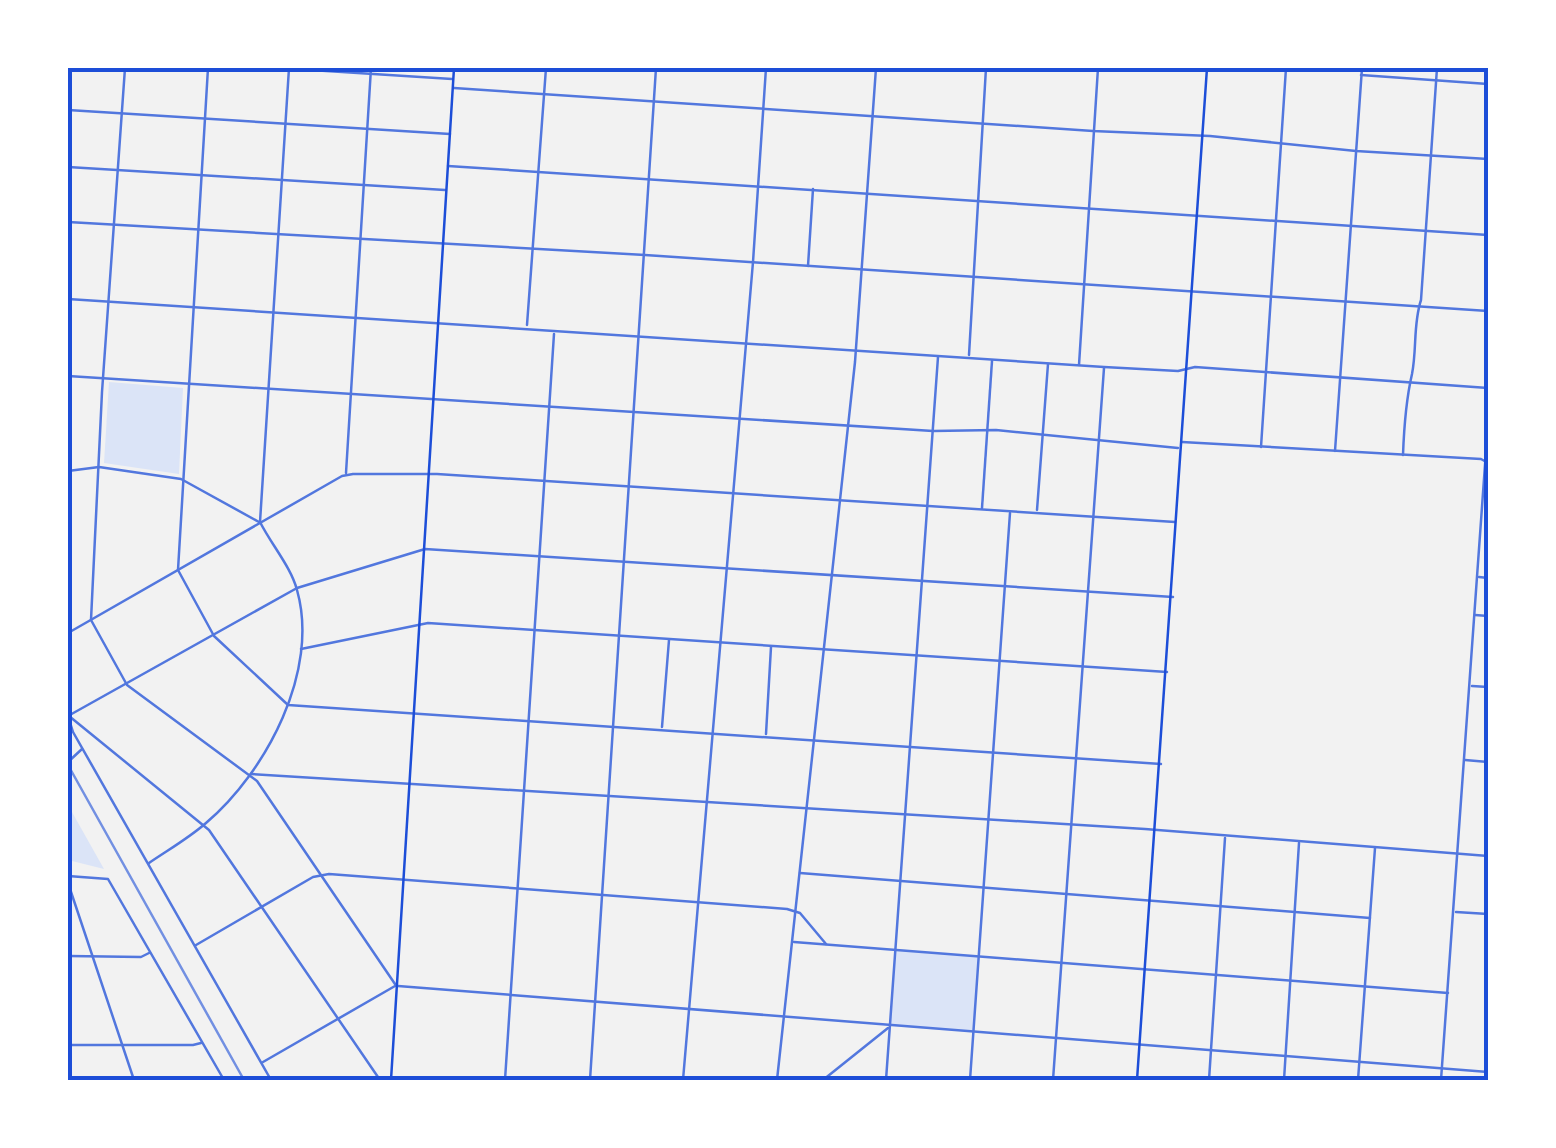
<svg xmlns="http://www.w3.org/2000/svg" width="1556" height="1148" font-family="'Fira Sans Condensed',sans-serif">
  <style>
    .green { fill: #dbe4f7 }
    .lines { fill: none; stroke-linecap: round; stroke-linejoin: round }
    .minor { stroke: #5277de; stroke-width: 2.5 }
    .tertiary { stroke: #5277de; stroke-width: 2.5 }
    .secondary { stroke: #1d4ed8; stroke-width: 2.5 }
    .rail { stroke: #7290e2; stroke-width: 2.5 }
    .neatline { fill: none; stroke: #1d4ed8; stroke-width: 4 }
  </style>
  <rect width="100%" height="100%" fill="#f2f2f2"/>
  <!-- green -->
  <g class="green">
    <polygon points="109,382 183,388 179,474 104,463"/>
    <polygon points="68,805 104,869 68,860"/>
    <polygon points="895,949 978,956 973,1032 890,1026"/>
  </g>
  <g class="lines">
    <!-- minor -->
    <g class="minor">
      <polyline points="125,68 102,392 91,620 127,685 257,781 395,984"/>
      <polyline points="208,68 178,570 214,636 288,705 1161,764"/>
      <polyline points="279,68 452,79"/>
      <polyline points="1361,75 1488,84"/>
      <polyline points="454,88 1093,131 1210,136 1356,151 1488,159"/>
      <polyline points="68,110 450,134"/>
      <polyline points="448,166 1488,235"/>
      <polyline points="68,167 445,190"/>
      <polyline points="68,222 645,255 1488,311"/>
      <polyline points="808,266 813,189"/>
      <polyline points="68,299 1104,367 1178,371 1195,367 1488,388"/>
      <polyline points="527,325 546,68"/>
      <polyline points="969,355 986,68"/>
      <polyline points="1079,365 1098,68"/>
      <polyline points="68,376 933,431 996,430 1178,448"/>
      <polyline points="1182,442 1481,459 1488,463"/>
      <polyline points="1261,447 1286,68"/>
      <polyline points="1335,451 1362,68"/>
      <path d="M1403,455C1404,427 1406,400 1412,374C1417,349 1413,324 1421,300L1437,68"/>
      <polyline points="68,471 99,467 181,479 259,522"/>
      <polyline points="346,473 371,68"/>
      <polyline points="982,508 992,361"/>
      <polyline points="1037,510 1048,364"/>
      <polyline points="1479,577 1488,578"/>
      <polyline points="1475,615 1488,616"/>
      <polyline points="301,649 428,623 1167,672"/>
      <polyline points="1472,686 1488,687"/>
      <polyline points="68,716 73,732 271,1080"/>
      <polyline points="662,727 669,640"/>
      <polyline points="766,734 771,647"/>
      <polyline points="1465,760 1488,762"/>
      <polyline points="68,762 82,749"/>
      <polyline points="251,774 1145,829 1488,856"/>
      <path d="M149,863C168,850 189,838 206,823C266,772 320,671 297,590C291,567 271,544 260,522L289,68"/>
      <polyline points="800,873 1370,918"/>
      <polyline points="68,876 108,879 224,1080"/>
      <polyline points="68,883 134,1080"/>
      <polyline points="68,893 68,1080"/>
      <polyline points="1456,912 1488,914"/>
      <polyline points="794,942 1448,993"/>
      <polyline points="196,945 313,877 329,874 787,909 800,913 826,944"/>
      <polyline points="69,956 141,957 149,953"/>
      <polyline points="398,986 1488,1072"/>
      <polyline points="69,1045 193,1045 201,1043"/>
      <polyline points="263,1062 395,986"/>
      <polyline points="505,1080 554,334"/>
      <polyline points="590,1080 656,68"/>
      <polyline points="683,1080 753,262 766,68"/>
      <polyline points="777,1080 855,362 876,68"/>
      <polyline points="823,1080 888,1028"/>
      <polyline points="886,1080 938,357"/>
      <polyline points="970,1080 1010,513"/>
      <polyline points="1053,1080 1104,368"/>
      <polyline points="1209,1080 1225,838"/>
      <polyline points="1284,1080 1299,843"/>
      <polyline points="1358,1080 1375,848"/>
      <polyline points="1441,1080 1488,423"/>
    </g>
    <!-- tertiary -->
    <g class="tertiary">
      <polyline points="68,633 342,476 353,474 437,474 1175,522"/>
      <polyline points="68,716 297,588 425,549 1173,597"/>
      <polyline points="69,716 209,830 380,1080"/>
    </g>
    <!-- secondary -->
    <g class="secondary">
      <polyline points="391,1080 454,68"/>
      <polyline points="1137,1080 1207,68"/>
    </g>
    <!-- rail -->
    <polyline class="rail" points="68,765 244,1080"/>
  </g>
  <!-- border -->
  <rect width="1556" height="1148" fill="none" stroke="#ffffff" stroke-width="140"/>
  <rect x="70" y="70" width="1416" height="1008" class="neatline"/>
</svg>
